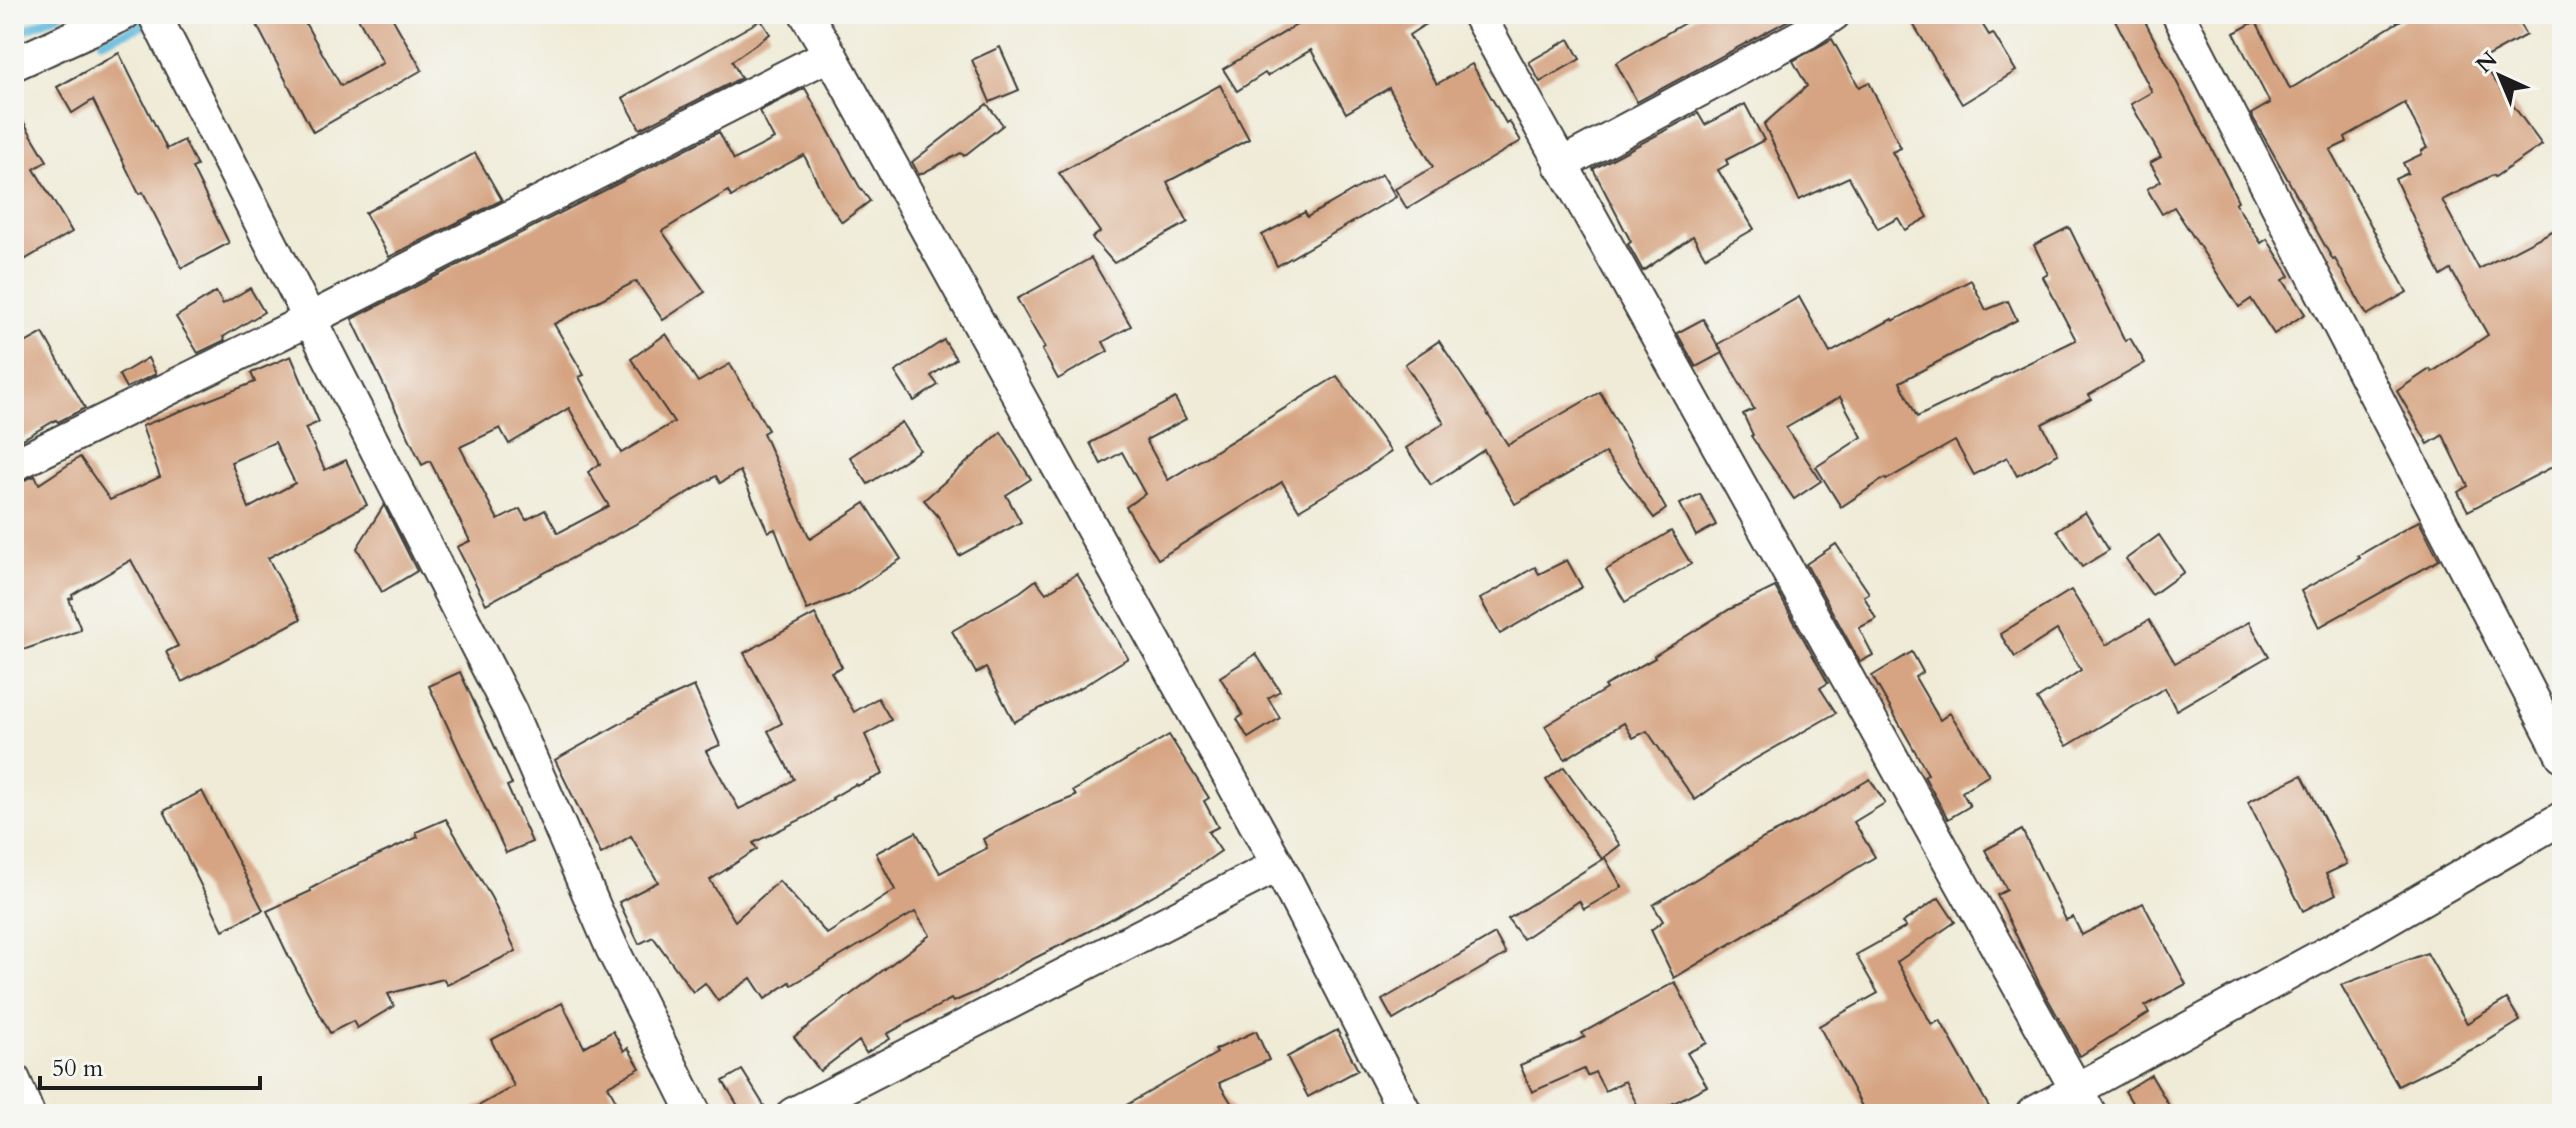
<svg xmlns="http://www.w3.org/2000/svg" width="2576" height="1128" font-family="Cardo,serif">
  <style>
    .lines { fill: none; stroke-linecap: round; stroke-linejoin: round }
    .stream { stroke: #5eb9dc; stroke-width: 9 }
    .building { fill: #d6a482; fill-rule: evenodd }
    .street-casing { stroke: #3c3b38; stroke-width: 36 }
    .street { stroke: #fff; stroke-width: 32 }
  </style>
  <rect width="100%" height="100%" fill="#f6f6f2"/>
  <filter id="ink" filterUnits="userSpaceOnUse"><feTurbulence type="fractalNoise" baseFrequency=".0125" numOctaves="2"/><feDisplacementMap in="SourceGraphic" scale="16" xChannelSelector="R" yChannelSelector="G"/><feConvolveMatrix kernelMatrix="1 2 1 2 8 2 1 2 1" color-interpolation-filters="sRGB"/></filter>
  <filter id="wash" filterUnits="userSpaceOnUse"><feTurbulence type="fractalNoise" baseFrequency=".006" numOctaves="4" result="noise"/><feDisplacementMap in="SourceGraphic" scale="32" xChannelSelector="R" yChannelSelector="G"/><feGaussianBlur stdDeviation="1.8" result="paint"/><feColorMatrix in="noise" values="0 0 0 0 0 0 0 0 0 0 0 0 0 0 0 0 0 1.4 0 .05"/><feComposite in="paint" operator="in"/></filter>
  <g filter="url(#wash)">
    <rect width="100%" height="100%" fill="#efebd7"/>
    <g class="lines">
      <!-- stream -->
      <g class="stream">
        <polyline points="14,35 60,14"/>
        <polyline points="102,41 152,22"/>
      </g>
    </g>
    <g id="blocks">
      <!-- building -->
      <g class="building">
        <polygon points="251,14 300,14 341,86 383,63 356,14 390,14 422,70 313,132"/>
        <polygon points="1315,14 1441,14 1409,35 1437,84 1472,64 1506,123 1509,121 1521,141 1407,209 1395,189 1433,167 1389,88 1346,113 1311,50 1267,76 1265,73 1237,91 1223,69"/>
        <polygon points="1700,14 1800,14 1637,102 1616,63"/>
        <polygon points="1907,14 1976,14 1989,35 1993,33 2016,71 1962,104"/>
        <polygon points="2112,14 2141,14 2227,178 2238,201 2235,203 2261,243 2267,239 2290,276 2283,280 2305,314 2274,334 2251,299 2239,307 2174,207 2162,214 2147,189 2161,181 2150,163 2161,157 2131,104 2152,92"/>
        <polygon points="2411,14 2514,14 2526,35 2480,60 2542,145 2495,177 2493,175 2442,200 2479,269 2562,226 2562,462 2468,511 2458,492 2468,486 2443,435 2428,444 2397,391 2430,369 2432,372 2488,335 2451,270 2441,276 2395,179 2408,173 2403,163 2422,154 2421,151 2427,148 2405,103 2345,137 2347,142 2330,150 2407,292 2367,315 2335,259 2333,260 2251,114 2270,103 2234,33 2256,21 2290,89"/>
        <polygon points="761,20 770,34 732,61 741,78 640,129 623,98"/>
        <polygon points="1569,39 1580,59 1540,82 1529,62"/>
        <polygon points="1832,39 1859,87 1869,82 1901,148 1892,152 1928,217 1905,230 1898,218 1878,229 1849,177 1799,200 1764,124 1807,86 1793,61"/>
        <polygon points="1000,47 1019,90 990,102 972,60"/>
        <polygon points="119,53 167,149 184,140 197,166 192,168 229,243 182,268 143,192 139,194 93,100 72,113 57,87"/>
        <polygon points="1220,85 1249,139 1167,182 1188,222 1114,263 1092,238 1100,232 1059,173"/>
        <path d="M805,88L859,186L870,201L842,222L826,200L804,155L768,174L731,197L728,191L662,231L705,292L663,320L636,281L554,324L584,375L579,377L621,453L674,422L631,359L666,334L698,382L730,364L768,430L763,433L810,539L865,503L901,559L848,594L807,610L775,529L768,532L740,471L720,483L716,476L638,523L486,604L457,547L470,541L430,461L422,465L352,319L719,132L734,160L774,139L759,111ZM569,408L600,464L588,472L609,506L558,533L545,510L526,520L520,509L498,520L460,447L500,428L509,444Z"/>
        <polygon points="987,104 1003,125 964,156 961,153 919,175 912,162"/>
        <polygon points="1745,104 1764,140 1726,160 1728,164 1718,170 1754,229 1705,257 1693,236 1643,271 1628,244 1631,242 1593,169 1698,113 1705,125"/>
        <polygon points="14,106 47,161 34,169 72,232 14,266"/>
        <polygon points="475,153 502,200 389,257 365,213"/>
        <polygon points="1382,174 1396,197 1277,266 1262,235 1305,212 1307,217"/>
        <polygon points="2069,227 2125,341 2130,338 2145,363 2089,395 2091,399 2042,424 2058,454 2017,476 2007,457 1974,475 1955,441 1886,480 1885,478 1841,507 1816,467 1862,437 1840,397 1786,428 1821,481 1794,499 1751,436 1753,435 1743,414 1754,409 1718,344 1799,297 1830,353 1892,319 1893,321 1971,280 1986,310 2008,301 2017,320 1900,382 1917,417 2076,340 2043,277 2048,274 2034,245"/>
        <polygon points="1091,258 1131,326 1103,342 1108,351 1058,379 1042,350 1045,348 1017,299"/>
        <polygon points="250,288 264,312 223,337 225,340 198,353 176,317 216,292 223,304"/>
        <polygon points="1703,319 1722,353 1696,367 1677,333"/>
        <polygon points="43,333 85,408 58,422 56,420 14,444 14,349"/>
        <polygon points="944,340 956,359 931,376 938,385 914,401 895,372"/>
        <polygon points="1439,341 1508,445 1600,392 1666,509 1654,518 1605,453 1515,504 1484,450 1431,485 1406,448 1444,423 1405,364"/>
        <path d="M291,356L319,422L305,428L325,470L346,460L367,505L268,558L301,619L182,682L166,652L178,646L131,560L72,595L73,598L69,599L81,630L23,650L14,627V484L35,476L39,484L80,457L110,500L160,477L142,426L255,382L251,373ZM275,442L295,483L249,508L231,462Z"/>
        <polygon points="148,358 156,374 126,388 119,375"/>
        <polygon points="1337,376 1391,452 1356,476 1299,510 1282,482 1158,559 1126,507 1145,494 1122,452 1101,464 1090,443 1175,398 1186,419 1146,440 1168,480"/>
        <polygon points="902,422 920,450 868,484 850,457"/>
        <polygon points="1001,432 1031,479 1006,495 1021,522 959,556 938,516 924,500"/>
        <polygon points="1700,494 1716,525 1696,536 1680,504"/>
        <polygon points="384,505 417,571 382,592 357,548"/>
        <polygon points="2085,512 2109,550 2082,567 2057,530"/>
        <polygon points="2419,521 2439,560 2319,627 2301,591 2360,558 2358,556"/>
        <polygon points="1671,531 1691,564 1625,602 1606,570"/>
        <polygon points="2159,535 2184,572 2152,595 2126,559"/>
        <polygon points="1836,544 1869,593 1864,596 1876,619 1859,628 1873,655 1860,662 1806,564"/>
        <polygon points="1567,560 1582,587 1500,634 1480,599 1535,567 1539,574"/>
        <polygon points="1077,574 1128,658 1082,687 1014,722 986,668 976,673 952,631 1020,592 1036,580 1046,593"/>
        <polygon points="1775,587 1828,683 1820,688 1836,713 1741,767 1695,800 1647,731 1633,738 1624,723 1565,759 1545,726 1606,689 1604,686 1655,658 1654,656 1730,609"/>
        <polygon points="2071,590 2106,645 2149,620 2175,663 2249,622 2269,656 2176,710 2165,688 2067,746 2037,699 2081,670 2057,630 2015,657 2000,634"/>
        <polygon points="815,614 842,667 831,672 854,712 878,698 891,720 865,735 883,774 857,786 856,784 832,798 833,799 810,815 753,843 757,849 710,880 735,921 779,881 827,934 895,890 876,853 916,832 940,873 987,848 983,839 1033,813 1076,796 1073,791 1169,735 1209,798 1204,801 1218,827 1208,832 1221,851 1175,883 1091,930 1023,964 976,992 953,1002 951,999 887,1034 890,1039 866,1053 859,1041 820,1071 794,1037 930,935 915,912 792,985 790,982 765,999 751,978 718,1001 705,983 693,992 653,937 639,944 619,902 658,882 631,836 601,854 555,760 659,702 694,686 720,745 706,751 739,809 775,792 794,779 768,731 782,723 744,653"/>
        <polygon points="1912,652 1923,672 1915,677 1940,720 1950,713 1989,775 1962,792 1970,806 1948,819 1924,776 1928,774 1872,676"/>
        <polygon points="1256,654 1280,691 1268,698 1280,718 1248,738 1237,719 1243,715 1220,677"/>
        <polygon points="460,672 512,784 507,786 532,842 506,853 429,686"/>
        <polygon points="1564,767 1620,845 1602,859 1546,780"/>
        <polygon points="2302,775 2347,864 2326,874 2336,894 2303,911 2248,802"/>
        <polygon points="1870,779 1885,803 1854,822 1875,857 1674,978 1651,930 1663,921 1653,905 1764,838 1797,822"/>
        <polygon points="202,791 263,910 223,930 164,811"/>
        <polygon points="446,819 492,899 516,951 447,985 443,979 388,994 394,1006 357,1028 353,1021 330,1033 287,953 267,911 311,891 310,889 339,873 418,837 416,832"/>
        <polygon points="2022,830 2066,920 2073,917 2082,935 2143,903 2186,984 2145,1006 2149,1013 2080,1056 2040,985 1997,895 2007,890 1985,850"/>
        <polygon points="1605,858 1622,887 1584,909 1579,901 1523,939 1508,919"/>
        <polygon points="1939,898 1955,922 1897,962 1932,1025 1940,1020 1993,1114 1866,1114 1819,1026 1878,993 1856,955 1906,927 1902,923"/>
        <polygon points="1495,934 1506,954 1393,1020 1382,1000"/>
        <polygon points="2427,953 2467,1023 2507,999 2520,1021 2481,1045 2398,1086 2341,985"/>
        <polygon points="1675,982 1707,1043 1687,1053 1707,1086 1652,1114 1642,1114 1625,1081 1605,1091 1595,1072 1587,1076 1584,1069 1532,1092 1520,1065 1585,1037 1582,1033"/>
        <polygon points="562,1003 584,1047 613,1031 624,1051 628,1048 640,1068 608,1086 623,1114 464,1114 514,1086 491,1040"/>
        <polygon points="1337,1030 1358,1070 1308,1097 1287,1057"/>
        <polygon points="1256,1031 1269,1060 1219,1083 1238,1114 1111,1114 1217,1053 1215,1050"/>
        <polygon points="742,1070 765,1107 752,1114 743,1114 723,1081"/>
        <polygon points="2151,1075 2174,1114 2139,1114 2125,1091"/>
      </g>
    </g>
  </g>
  <g filter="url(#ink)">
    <use href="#blocks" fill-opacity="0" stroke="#3c3b38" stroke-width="2"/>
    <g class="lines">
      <!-- street casing -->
      <g class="street-casing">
        <g id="street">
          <polyline points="154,14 511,713 612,948 695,1114"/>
          <polyline points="806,14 830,54 1278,865 1406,1114"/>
          <polyline points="1478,14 2090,1114"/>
          <polyline points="2178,14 2562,755"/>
          <polyline points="14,64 124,14"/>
          <polyline points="1560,165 1806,33 1834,14"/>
          <polyline points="14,465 308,320 830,54"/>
          <polyline points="14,1080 28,1114"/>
          <polyline points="793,1114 1278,865"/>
          <polyline points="2032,1114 2363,933 2562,818"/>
        </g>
      </g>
      <!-- street -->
      <use href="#street" class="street"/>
    </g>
  </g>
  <!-- margin -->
  <rect width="2576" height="1128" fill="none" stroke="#f6f6f2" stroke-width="48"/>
  <!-- north arrow -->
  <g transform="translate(2500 76) rotate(316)" stroke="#f6f6f2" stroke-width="6" paint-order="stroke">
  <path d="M0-6L14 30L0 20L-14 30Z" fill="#1c1c1c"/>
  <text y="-12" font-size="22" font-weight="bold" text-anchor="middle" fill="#1c1c1c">N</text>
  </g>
  <!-- scale -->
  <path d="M40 1076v12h220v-12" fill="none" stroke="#1c1c1c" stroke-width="4"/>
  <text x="52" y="1076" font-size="24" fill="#1c1c1c" stroke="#f6f6f2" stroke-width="6" paint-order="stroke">50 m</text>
</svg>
